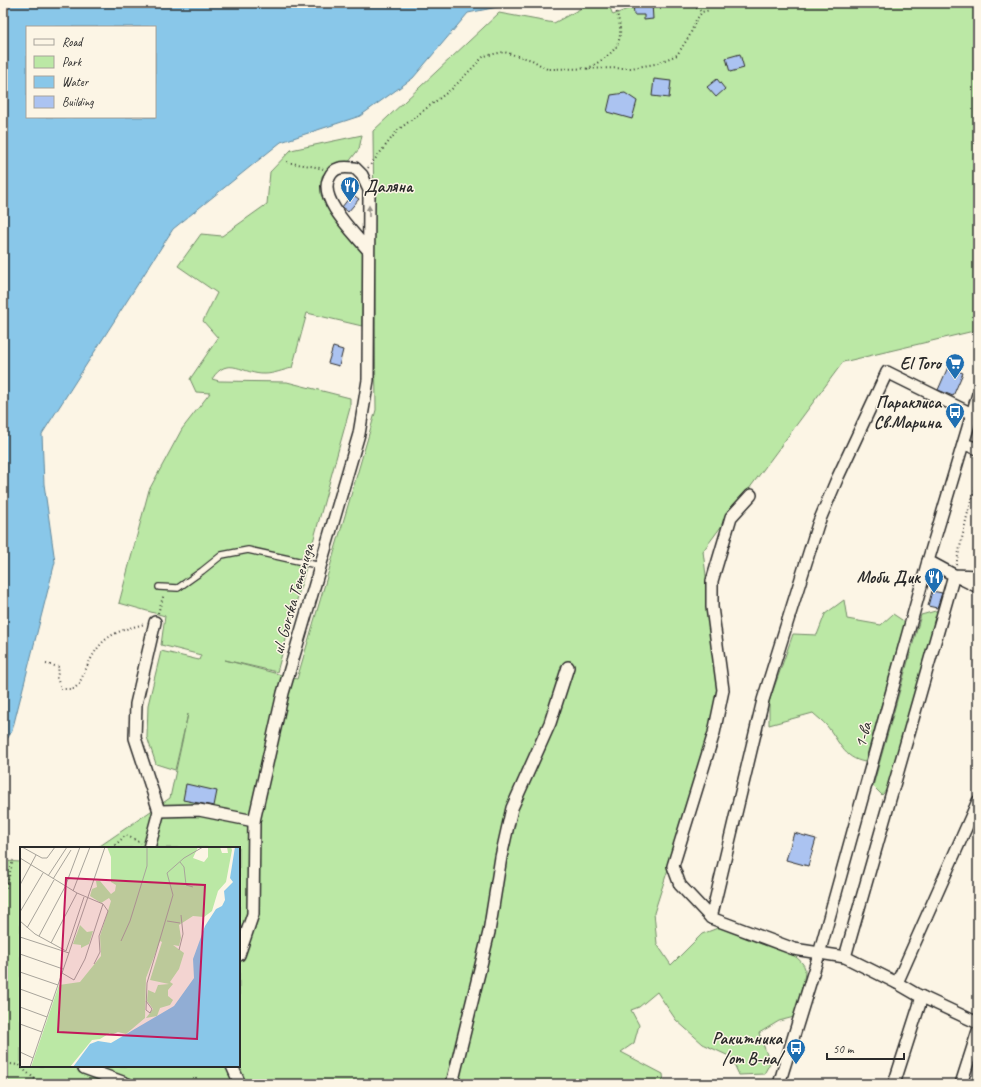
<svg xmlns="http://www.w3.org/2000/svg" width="981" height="1087" font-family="Caveat,sans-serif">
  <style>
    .green { fill: #bbe8a5; stroke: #738a68 }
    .water { fill: #89c7e9; stroke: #63899d; fill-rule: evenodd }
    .building { fill: #abc3f1; stroke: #2b2b2b }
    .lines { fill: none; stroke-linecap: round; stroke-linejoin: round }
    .lane-casing { stroke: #2b2b2b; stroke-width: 8 }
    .street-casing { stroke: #2b2b2b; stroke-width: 14 }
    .path { stroke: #2b2b2b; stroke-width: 2; stroke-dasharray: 1 3; stroke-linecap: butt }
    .lane { stroke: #fcf5e5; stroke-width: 5.5 }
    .street { stroke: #fcf5e5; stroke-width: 11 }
    .oneway { fill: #949088 }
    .labels { text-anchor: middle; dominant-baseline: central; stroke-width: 3; stroke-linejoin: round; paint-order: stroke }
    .poi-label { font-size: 17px; font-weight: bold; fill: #2b2b2b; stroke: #fcf5e5; text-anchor: end }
    .street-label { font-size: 17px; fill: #2b2b2b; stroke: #fcf5e5 }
    .inset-road { fill: none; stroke: #a8a49b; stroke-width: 1 }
    .view { fill: #c2185b; fill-opacity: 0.15; stroke: #c2185b; stroke-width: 2 }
    .inset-edge { fill: none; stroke: #2b2b2b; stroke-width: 2 }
  </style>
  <rect width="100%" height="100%" fill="#fcf5e5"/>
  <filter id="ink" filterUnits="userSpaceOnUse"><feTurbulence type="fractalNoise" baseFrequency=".025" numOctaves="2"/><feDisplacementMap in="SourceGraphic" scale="8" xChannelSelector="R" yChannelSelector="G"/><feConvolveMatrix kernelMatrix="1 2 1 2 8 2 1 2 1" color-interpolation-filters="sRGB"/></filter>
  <g filter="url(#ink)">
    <!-- green -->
    <g class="green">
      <path d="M591,3H608L613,15L642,3H978V330L843,362L703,551L720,691L698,775L654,913L657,944L671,965L702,934L723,926C741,933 802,950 805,969C806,978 796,1007 794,1017L779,1021L759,1033L770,1063L764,1074L739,1075L731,1057L703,1044L676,1020L657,992L639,1007L631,1010L639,1025L634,1043L621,1052L663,1074L664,1084H3V861L21,862V1066H239V848H97L170,798L188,714L175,770L156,764L147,737L148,705L161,651L199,660L201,655L161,645L165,616L119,603L149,490L182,429L210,393L196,392L190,379L218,338L203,321L217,293L178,266L201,234L222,236L267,204L270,172L291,150L362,135L359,149L348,163H337L322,176L321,195L340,224L363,254L362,326L307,313L292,368C283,370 273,374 265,374C243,375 228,354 212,379L219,381L287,382L350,398V408L277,672L225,660L297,679L376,410L373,131L499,13L554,23Z"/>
      <path d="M844,600L847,619L881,625L893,614L905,622L865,762C843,758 840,742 827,726C823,721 817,717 813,713L769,725V702L793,634L817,635L825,614Z"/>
      <polygon points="939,610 888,788 882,795 873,786 921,615"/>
    </g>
    <!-- water -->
    <path class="water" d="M3,3H517L468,13L413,78L360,116L281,142L173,229L42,434L44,484L55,562L12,731L3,746ZM27,27H155V117H27Z"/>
    <!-- building -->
    <g class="building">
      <polygon points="633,3 652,3 653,19 644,20 644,15 634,15"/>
      <polygon points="740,54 744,68 730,72 726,58"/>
      <polygon points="654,79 671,81 669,98 652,96"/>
      <polygon points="717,79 725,89 716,97 707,87"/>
      <polygon points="625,93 637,101 632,119 607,112 611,95"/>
      <polygon points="352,194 359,199 348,212 342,207"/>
      <polygon points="333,347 343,350 339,366 328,363"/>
      <polygon points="948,367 963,373 953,396 938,390"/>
      <polygon points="932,591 942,593 937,608 928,606"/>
      <polygon points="186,784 217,791 214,806 183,800"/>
      <polygon points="794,833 816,839 808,866 786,860"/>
    </g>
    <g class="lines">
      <!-- lane casing -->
      <g class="lane-casing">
        <polyline id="lane" points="159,587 178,588 202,571 222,555 248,550 321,566"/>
      </g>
      <!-- street casing -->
      <g class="street-casing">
        <g id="street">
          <polyline points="972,414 887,372 837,479 818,524 763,700 711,918 794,949 845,957 897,983 916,994 978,1023"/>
          <polyline points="964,444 978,449"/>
          <polyline points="928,561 954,575 978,576"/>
          <polyline points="159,811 199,810 254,821"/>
          <polyline points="149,848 159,811 135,738 136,704 155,622"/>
          <polyline points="711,918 680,885 673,866 714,733 723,690 712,607 712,581 731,517 751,495"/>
          <path d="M239,955L253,914L254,821L283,693L359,434L368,380L369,190L362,175L355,168C343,167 334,166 329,178C318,199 355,234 368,250"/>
          <polyline points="845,957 954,575 978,587"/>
          <polyline points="897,983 978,801"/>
          <polyline points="232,1066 240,1084"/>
          <polyline points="84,1068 128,1084"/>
          <polyline points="452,1084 489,932 501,857 512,808 550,723 568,667"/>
          <polyline points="779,1084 819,954 928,561 978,394"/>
          <polyline points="894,1084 922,997"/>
          <polyline points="961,1084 978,1031"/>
        </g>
      </g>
      <!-- path -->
      <g class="path">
        <polyline points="613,3 615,7 631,8 655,3"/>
        <polyline points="690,3 702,12"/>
        <path d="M587,69C618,51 627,43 615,7"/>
        <path d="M287,162C299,165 311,165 323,169"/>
        <polyline points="368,168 398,130 453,88 484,56 504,52 532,60 547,69 631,68 655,64 677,55 690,35 696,20 702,12 710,10"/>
        <polyline points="956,565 967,516 978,479"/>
        <polyline points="158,613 164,594"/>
        <path d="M46,664L59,667L57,678L61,689H74L79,684C97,645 100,634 145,624"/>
        <polyline points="112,848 126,835 141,843"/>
        <polyline points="3,890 6,888 13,860"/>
        <polyline points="3,1063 18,1065 41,1084"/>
      </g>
      <!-- lane -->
      <use href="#lane" class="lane"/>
      <!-- street -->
      <use href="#street" class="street"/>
    </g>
    <!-- one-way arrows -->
    <defs><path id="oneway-solid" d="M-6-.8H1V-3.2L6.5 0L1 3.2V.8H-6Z"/></defs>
    <use class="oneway" href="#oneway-solid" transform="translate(369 211) rotate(-90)"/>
  </g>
  <!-- icons -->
  <defs>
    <g id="restaurant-pin" transform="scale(1)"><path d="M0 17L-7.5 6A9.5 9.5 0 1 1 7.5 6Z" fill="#1f6fb2" stroke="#fcf5e5"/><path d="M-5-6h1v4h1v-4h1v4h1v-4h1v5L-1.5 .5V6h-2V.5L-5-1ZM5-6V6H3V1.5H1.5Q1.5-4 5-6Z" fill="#fff"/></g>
    <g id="supermarket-pin" transform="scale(1)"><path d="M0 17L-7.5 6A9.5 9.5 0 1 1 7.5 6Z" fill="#1f6fb2" stroke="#fcf5e5"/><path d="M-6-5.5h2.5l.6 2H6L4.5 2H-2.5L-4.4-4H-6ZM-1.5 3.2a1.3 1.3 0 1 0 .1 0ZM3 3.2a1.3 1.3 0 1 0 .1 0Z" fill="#fff"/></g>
    <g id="bus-pin" transform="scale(1)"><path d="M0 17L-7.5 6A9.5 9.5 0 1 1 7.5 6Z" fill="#1f6fb2" stroke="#fcf5e5"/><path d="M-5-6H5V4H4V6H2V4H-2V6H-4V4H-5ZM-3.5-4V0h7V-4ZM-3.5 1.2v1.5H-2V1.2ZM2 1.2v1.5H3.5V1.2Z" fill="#fff"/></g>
  </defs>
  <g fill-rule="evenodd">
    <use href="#restaurant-pin" x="350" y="186"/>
    <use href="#supermarket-pin" x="955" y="363"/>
    <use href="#bus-pin" x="955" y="412"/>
    <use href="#restaurant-pin" x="934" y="577"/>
    <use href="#bus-pin" x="796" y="1048"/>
  </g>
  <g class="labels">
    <!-- poi labels -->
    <g class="poi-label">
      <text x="364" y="186" text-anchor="start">Даляна</text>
      <text x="941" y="363">El Toro</text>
      <text x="941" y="402">Параклиса<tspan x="941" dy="20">Св.Марина</tspan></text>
      <text x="920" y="577">Моби Дик</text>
      <text x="782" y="1038">Ракитника<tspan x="782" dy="20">/от В-на/</tspan></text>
    </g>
    <!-- street labels -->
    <g class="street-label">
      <text transform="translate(293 599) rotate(-74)">ul. Gorska Temenuga</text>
      <text transform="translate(863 735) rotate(-75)">1-ва</text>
    </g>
  </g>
  <!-- overview -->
  <g transform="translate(20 847)">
    <rect width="220" height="220" fill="#fcf5e5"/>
    <path d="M87,0H178L173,11L184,15L188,10V0H200L202,6H208L207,0H211L212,3L206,35L198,44L192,64L184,70L173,69L159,78L161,91L159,99L153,98L164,106L159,122L150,135L153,137L148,143V149L153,153L150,158L140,161L137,169L126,171L133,162L127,154L128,143L135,146L138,138L149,137L130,133L142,95L140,94L126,131L125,171L106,187L98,185L91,188L90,186L80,192L72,193L50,220H11L39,138L60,135L81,109L80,89L91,54L89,51L81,56L70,49L72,42L77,40L76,34H80L91,47L95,44L96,38L91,35V10ZM60,78L67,85L73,84L69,97L61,101V98L53,97Z" fill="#bbe8a5"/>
    <path d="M215,0H220V220H53L70,197L78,194L91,196L154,159L174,131L173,112L185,79L196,62L202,59L205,53L204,44L213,35L210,31Z" fill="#89c7e9"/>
    <path class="inset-road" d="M2,0L22,11H27L35,0M0,11L57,46L83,57L65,112L54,133L42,126M164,11L183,0M160,15L164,20L166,38L173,40M28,29L47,0M33,32L51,3M0,38L16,8M53,44L70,0M0,65L23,26M0,74L15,87L46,104L64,50M147,74L160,76M7,81L34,33M19,89L45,40L60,0M0,90L49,106M101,94L110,74L127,19V0M31,96L57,46M159,103L163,87L161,68M0,107L43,122M74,117L80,105L79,89L88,64L83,57M0,125L38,138M0,142L33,154M126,154L132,162L130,166L126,163L127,136L153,48L147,26L164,11M0,160L27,170M0,177L22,185M0,205L13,211M10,220L85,0"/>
    <path class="view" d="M46,31L185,38L177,192L38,185Z"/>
    <rect width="220" height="220" class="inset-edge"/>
  </g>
  <!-- margin -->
  <rect width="981" height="1087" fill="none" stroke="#fcf5e5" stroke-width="16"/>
  <rect x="8" y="8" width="965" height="1071" fill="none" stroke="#2b2b2b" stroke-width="1.5" filter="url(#ink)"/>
  <!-- legend -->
  <rect x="26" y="26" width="130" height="92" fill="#fcf5e5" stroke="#a8a49b"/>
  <rect x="34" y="39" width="20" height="6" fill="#fcf5e5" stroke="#a8a49b"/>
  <text x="62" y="46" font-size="12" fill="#2b2b2b">Road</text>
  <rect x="34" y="56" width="20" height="12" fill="#bbe8a5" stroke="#a8a49b"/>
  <text x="62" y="66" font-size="12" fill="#2b2b2b">Park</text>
  <rect x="34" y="76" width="20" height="12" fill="#89c7e9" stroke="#a8a49b"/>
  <text x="62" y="86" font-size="12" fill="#2b2b2b">Water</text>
  <rect x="34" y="96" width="20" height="12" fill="#abc3f1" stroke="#a8a49b"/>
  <text x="62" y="106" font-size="12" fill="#2b2b2b">Building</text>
  <!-- scale -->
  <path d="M827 1053v6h77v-6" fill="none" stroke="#2b2b2b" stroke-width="2"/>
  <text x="833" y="1053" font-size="12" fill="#2b2b2b" stroke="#fcf5e5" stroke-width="3" paint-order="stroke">50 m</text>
</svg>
